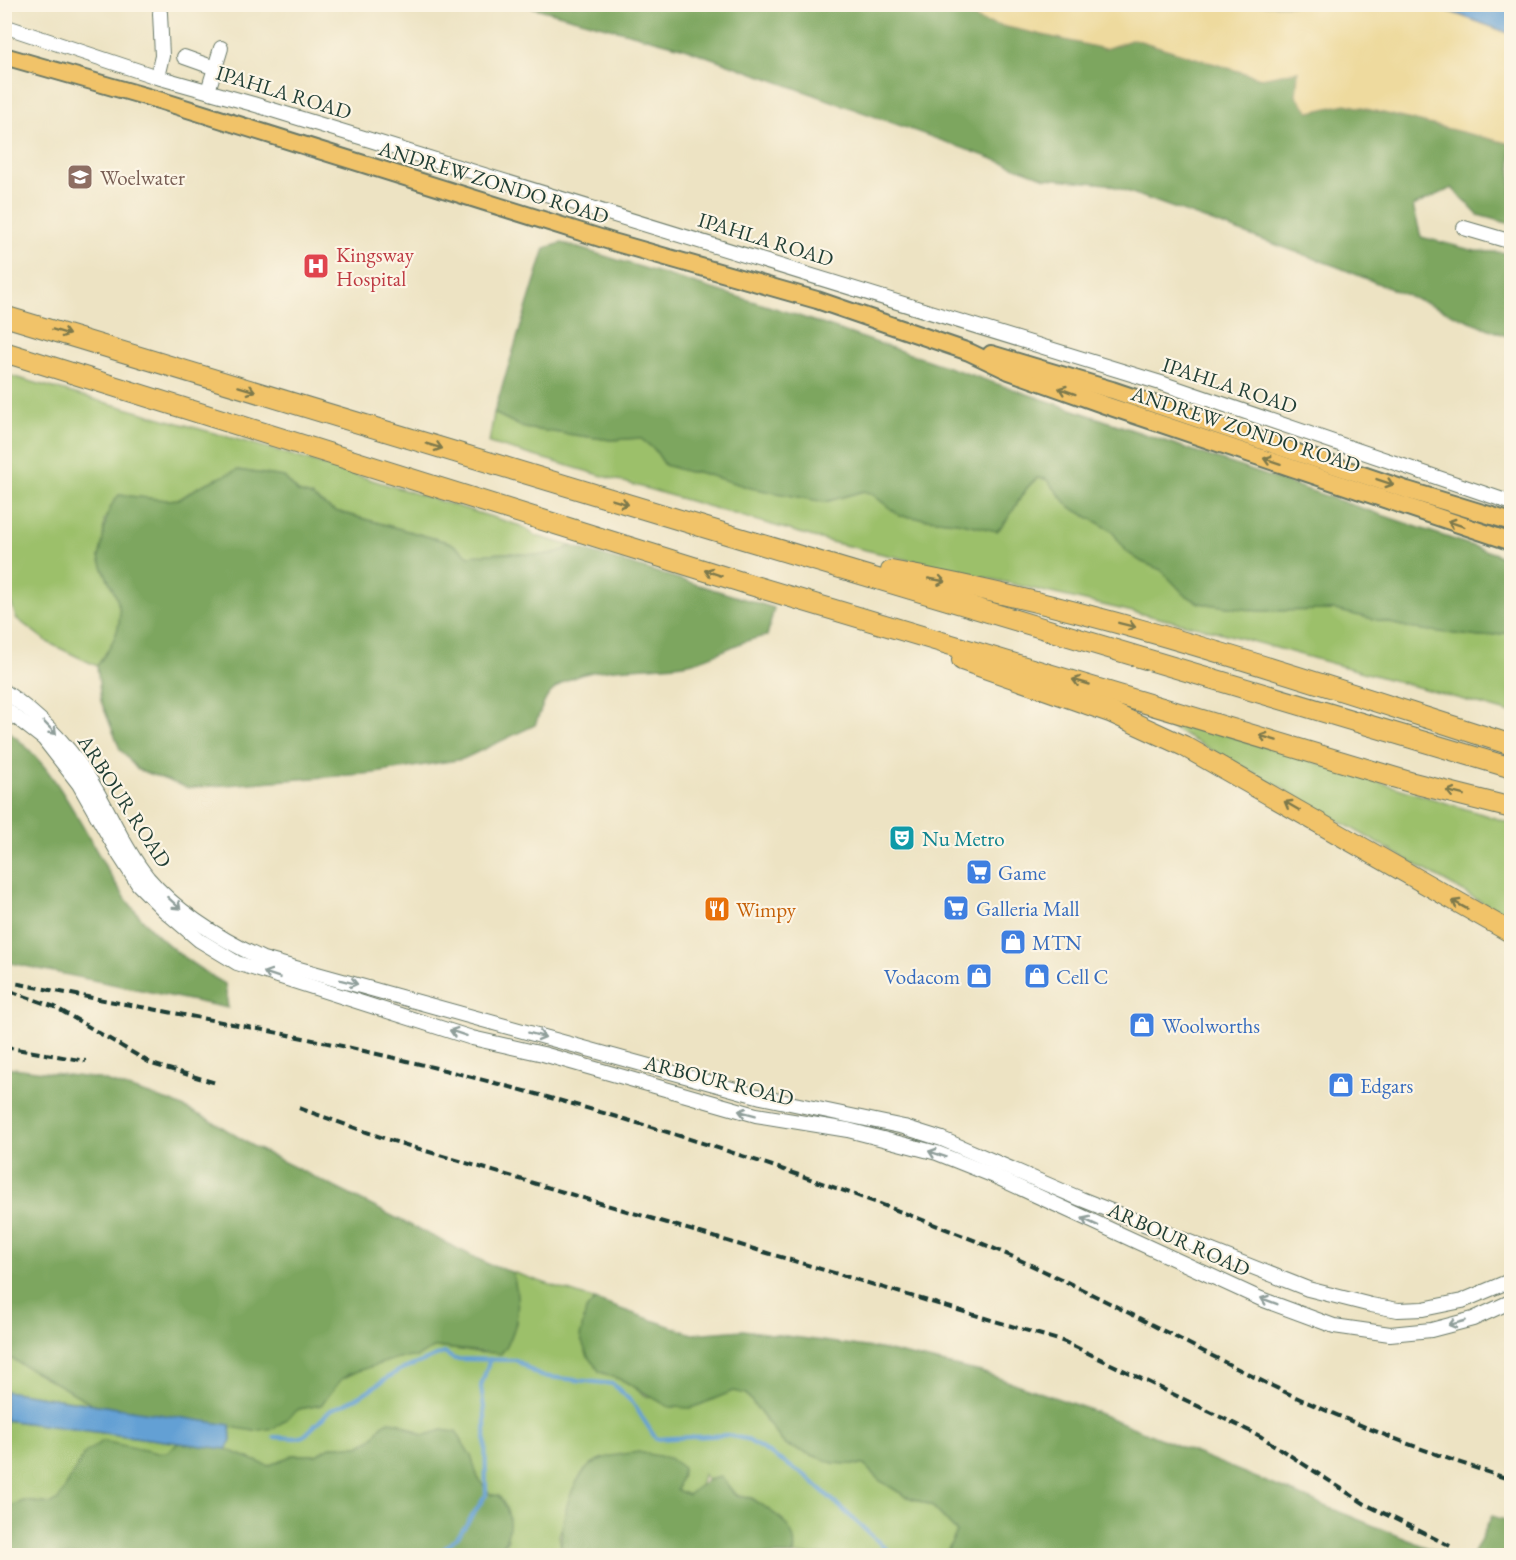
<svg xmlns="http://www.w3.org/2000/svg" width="1516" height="1560" font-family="'EB Garamond',serif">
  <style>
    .green { fill: #9cc06b; stroke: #5e7e50; stroke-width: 1.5 }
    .forest { fill: #7da65f; stroke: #4e724a; stroke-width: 1.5 }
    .sand { fill: #eeda9e; stroke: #868c69; stroke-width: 1.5 }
    .water { fill: #64a0d4; stroke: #426e84; stroke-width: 1.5 }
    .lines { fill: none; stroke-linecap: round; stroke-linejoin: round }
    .stream { stroke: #64a0d4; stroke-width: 4 }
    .minor-casing { stroke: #677766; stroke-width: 16 }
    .major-casing { stroke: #677766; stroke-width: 20 }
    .highway-casing { stroke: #677766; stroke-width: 22 }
    .minor { stroke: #fff; stroke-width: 14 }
    .major { stroke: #f1c369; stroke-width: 16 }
    .highway { stroke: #f1c369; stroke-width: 20 }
    .rail { stroke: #1f3d34; stroke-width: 4; stroke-dasharray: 9 4.5; stroke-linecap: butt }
    .oneway { stroke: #7d794c }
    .oneway2 { stroke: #8f9e9a }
    .labels { text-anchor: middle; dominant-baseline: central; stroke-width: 4.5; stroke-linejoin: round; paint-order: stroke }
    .street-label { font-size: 21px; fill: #1f3d34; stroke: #fcf5e5 }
    .education-label { font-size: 21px; fill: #785e54; stroke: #fcf5e5; text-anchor: start }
    .health-label { font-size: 21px; fill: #be3a42; stroke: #fcf5e5; text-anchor: start }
    .culture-label { font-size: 21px; fill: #0d838f; stroke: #fcf5e5; text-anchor: start }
    .shop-label { font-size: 21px; fill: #366cbe; stroke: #fcf5e5; text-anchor: start }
    .food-label { font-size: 21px; fill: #c56008; stroke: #fcf5e5; text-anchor: start }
  </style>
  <rect width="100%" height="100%" fill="#fcf5e5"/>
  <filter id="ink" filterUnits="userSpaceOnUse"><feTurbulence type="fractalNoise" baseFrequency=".0167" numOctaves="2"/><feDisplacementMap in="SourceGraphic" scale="12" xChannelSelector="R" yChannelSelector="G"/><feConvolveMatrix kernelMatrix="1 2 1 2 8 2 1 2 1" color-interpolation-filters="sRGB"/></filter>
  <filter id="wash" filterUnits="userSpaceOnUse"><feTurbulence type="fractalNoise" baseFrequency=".008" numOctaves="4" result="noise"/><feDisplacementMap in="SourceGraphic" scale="24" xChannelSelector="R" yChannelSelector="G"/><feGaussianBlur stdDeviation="1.35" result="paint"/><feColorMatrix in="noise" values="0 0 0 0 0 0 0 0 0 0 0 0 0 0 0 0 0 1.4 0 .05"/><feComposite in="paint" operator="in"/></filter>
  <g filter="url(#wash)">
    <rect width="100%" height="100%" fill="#ede3c3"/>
    <!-- green -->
    <g class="green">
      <path d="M4,374L275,450L521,526L536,536L571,546C551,559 529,554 507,553C494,553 481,555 469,556L451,543L332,510L311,496L298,492L284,477L238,470L200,486L180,499L167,500L119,495L104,520L103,543L99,557C102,569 109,580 114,592C128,620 114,643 97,666L49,643L16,618L4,581Z"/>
      <path d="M494,413L524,428L611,440L640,438L655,450L665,465L689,472H698L751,488L825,502L863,491L872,494L900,516L957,522L997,531C1015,516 1019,490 1038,478L1047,479L1070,507L1111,530L1127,552L1142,562L1161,569L1184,594L1199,603L1258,611L1335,610L1415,629L1480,637L1511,632V713L1215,631L831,542L489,443Z"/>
      <polygon points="1125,703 1511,823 1511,919 1283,789"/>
      <polygon points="512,1272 595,1300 586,1310 600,1372 624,1381 646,1396 692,1408 733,1391 746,1394 785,1445 833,1463 864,1465 879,1480 905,1496 931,1505 957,1532 945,1555 793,1555 795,1550 783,1520 752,1498 735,1494 721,1477 707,1480 703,1474 700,1487 688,1495 677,1490 676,1487 682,1476 603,1458 591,1464 579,1481 559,1535 562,1555 499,1555 508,1539 490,1494 478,1478 471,1456 442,1430 426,1436 398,1422 382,1425 372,1439 359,1446 333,1446 316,1455 293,1455 268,1466 226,1449 231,1440 230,1425 254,1431 299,1409 321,1405 340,1380 366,1367 398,1358 416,1357 435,1347 484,1353 516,1324 517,1303"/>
      <polygon points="5,1355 93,1404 5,1391"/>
      <polygon points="5,1420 179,1443 167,1452 158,1453 145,1451 85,1453 58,1501 51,1504 24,1501 5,1508"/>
    </g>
    <!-- forest -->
    <g class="forest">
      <polygon points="524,5 949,5 984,22 1105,49 1134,39 1260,78 1298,71 1310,112 1346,104 1511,144 1511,224 1478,215 1452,188 1413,206 1421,237 1475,251 1511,253 1511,338 1338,267 1107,184 1046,178 681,47"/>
      <path d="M562,243L781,310L1496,554L1511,564V632L1480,637L1415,629L1335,610L1258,611L1199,603L1184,594L1161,570L1142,562L1127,552L1111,530L1070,507L1046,479L1038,478C1019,490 1015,516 997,531L957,522L900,516L872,494L864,491L825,502L751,488L698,472H689L665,465L655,450L640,438L611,440L524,428L494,413L545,248Z"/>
      <path d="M237,470L284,477L298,492L311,496L332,510L451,543L469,556C481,555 494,553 507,553C529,554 551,559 571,546L774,608L767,636C741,639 718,656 693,662C650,673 577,658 548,696C542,704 539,716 535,725L463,759L375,773L188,788L137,769L120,749L101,701L97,666C114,643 128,620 114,592C109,580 102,569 99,557C106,535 102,512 119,495L167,500L180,499L200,486Z"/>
      <path d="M5,729C59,767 83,833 118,887C144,929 182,960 225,984L228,1008L5,962Z"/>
      <path d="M5,1067L99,1079L172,1102L214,1122L254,1147L490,1265L512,1272C521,1299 520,1331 501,1354L436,1347L416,1357L398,1358L349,1374L341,1380L321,1405L299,1409L275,1428L254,1431L93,1404L5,1355Z"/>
      <polygon points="595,1300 692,1334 743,1330 880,1349 981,1372 1088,1409 1445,1555 945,1555 957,1532 931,1505 905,1496 879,1480 864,1465 833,1463 785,1445 746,1394 733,1391 692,1408 669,1407 624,1381 600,1372 588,1357 580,1337 586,1310"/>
      <path d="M389,1421L398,1422L422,1436L442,1430L456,1432L471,1456L478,1478L490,1494L499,1496C515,1516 510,1534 499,1555L5,1556L4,1508L24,1501L51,1504L58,1500L85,1453L103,1441L158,1453L167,1452L179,1443L226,1449L268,1466L293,1455H316L332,1446H359L372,1439L382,1425Z"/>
      <path d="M638,1452L669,1458L683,1468L677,1490L688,1495L707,1480L721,1477C727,1481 729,1490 736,1495C741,1499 748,1496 753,1499C772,1511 802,1529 793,1555H562C558,1529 569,1478 594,1463C607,1455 624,1454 638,1452Z"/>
      <polygon points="1492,1516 1511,1522 1511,1555 1473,1555"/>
    </g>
    <!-- sand -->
    <polygon class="sand" points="949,5 1432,5 1511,34 1511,144 1346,104 1310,112 1296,96 1298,71 1261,78 1134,39 1105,49 984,22"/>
    <!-- water -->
    <g class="water">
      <polygon points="1432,5 1511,5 1511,34"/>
      <polygon points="5,1391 230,1425 231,1440 226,1449 5,1420"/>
    </g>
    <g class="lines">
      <!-- stream -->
      <g class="stream">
        <polyline points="274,1437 296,1438 304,1436 331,1410 357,1398 398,1371 444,1353 454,1359 516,1360 540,1376 613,1384 633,1403 656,1439 727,1435 746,1439 806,1476 894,1556"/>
        <polyline points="437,1556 460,1534 486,1495 485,1416 481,1386 490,1359"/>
      </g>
    </g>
  </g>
  <g filter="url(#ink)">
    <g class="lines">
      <!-- minor casing -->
      <g class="minor-casing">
        <g id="minor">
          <polyline points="4,26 157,77 253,104 1164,384 1512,503"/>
          <polyline points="184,57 215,68"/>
          <polyline points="157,77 162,56 160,13"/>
          <polyline points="208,91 221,48"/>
          <polyline points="1464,228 1512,242"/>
          <path d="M4,691C40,716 70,746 92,783C111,814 125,850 148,878C179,914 220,939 263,959L761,1097L904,1127L942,1139L1081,1199L1308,1289L1371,1305L1398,1310L1423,1309L1462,1301L1512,1280"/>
          <polyline points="4,708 44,739 79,784 120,856 138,884 165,911 199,940 237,963 472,1038 543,1054 756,1115 848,1130 937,1153 992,1175 1261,1299 1334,1326 1390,1334 1431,1330 1473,1319 1512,1301"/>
        </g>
      </g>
      <!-- major casing -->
      <g class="major-casing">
        <g id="major">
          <polyline points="4,56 162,101 613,242 817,300 969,352 1009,371 1105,405 1512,542"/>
          <polyline points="991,354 1112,390 1407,490 1512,522"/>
        </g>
      </g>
      <!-- highway casing -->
      <g class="highway-casing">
        <g id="highway">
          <polyline points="4,316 743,539 1512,768"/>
          <polyline points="4,352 751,585 1413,783 1512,808"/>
          <path d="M891,571C1103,609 1306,680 1512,745"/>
          <polyline points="962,660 1110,712 1184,746 1512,933"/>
        </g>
      </g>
      <!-- minor -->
      <use href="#minor" class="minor"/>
      <!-- major -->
      <use href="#major" class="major"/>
      <!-- highway -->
      <use href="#highway" class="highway"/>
      <!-- rail -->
      <g class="rail">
        <path d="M4,981C120,1004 236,1023 351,1048C556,1094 760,1156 956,1233C1063,1275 1163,1332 1266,1383C1345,1421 1427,1453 1512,1480"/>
        <polyline points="10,991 55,1007 152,1064 216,1083"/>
        <polyline points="4,1047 86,1061"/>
        <polyline points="299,1108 386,1139 1065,1342 1260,1436 1365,1504 1452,1547"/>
      </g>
    </g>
    <!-- one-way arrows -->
    <defs><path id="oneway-shaft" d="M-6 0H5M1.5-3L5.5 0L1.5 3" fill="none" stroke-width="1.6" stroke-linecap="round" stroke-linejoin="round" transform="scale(1.5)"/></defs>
    <g class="oneway">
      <use href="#oneway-shaft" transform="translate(61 332) rotate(17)"/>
      <use href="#oneway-shaft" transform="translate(247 389) rotate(17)"/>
      <use href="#oneway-shaft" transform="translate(1067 391) rotate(-160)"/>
      <use href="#oneway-shaft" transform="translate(434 446) rotate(17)"/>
      <use href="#oneway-shaft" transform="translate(1272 461) rotate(-162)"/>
      <use href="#oneway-shaft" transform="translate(1385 482) rotate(19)"/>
      <use href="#oneway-shaft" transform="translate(620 502) rotate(17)"/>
      <use href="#oneway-shaft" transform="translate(1456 524) rotate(-161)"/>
      <use href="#oneway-shaft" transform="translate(713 573) rotate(-162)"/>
      <use href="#oneway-shaft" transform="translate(937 580) rotate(10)"/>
      <use href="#oneway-shaft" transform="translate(1127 625) rotate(14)"/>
      <use href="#oneway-shaft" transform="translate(1081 682) rotate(-164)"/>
      <use href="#oneway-shaft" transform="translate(1268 738) rotate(-163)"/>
      <use href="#oneway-shaft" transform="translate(1455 793) rotate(-166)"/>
      <use href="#oneway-shaft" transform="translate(1292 806) rotate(-150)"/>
      <use href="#oneway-shaft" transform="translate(1460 905) rotate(-151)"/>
    </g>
    <g class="oneway2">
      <use href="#oneway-shaft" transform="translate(50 728) rotate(45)"/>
      <use href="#oneway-shaft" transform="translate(174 903) rotate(42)"/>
      <use href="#oneway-shaft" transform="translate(272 975) rotate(-161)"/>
      <use href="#oneway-shaft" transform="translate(349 982) rotate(14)"/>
      <use href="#oneway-shaft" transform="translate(458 1033) rotate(-162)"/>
      <use href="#oneway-shaft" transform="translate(537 1035) rotate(15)"/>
      <use href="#oneway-shaft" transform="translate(747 1113) rotate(-165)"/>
      <use href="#oneway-shaft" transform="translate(937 1154) rotate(-161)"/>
      <use href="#oneway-shaft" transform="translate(1090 1222) rotate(-155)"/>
      <use href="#oneway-shaft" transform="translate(1269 1301) rotate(-159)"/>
      <use href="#oneway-shaft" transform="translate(1457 1323) rotate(165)"/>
    </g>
  </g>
  <!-- icons -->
  <defs>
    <g id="school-square" transform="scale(1.35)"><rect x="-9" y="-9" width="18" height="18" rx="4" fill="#8d6e63" stroke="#fcf5e5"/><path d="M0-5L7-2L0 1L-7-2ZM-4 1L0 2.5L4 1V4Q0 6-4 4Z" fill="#fff"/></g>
    <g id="hospital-square" transform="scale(1.35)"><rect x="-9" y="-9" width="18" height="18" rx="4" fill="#e0444e" stroke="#fcf5e5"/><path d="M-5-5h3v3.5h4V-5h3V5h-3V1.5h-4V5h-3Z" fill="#fff"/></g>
    <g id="theatre-square" transform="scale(1.35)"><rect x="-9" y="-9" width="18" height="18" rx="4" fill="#0f9aa8" stroke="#fcf5e5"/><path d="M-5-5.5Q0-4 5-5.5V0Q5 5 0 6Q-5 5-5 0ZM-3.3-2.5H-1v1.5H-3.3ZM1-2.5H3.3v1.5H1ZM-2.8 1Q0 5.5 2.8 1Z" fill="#fff"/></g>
    <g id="supermarket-square" transform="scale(1.35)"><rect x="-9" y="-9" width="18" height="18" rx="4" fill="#3f7fe0" stroke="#fcf5e5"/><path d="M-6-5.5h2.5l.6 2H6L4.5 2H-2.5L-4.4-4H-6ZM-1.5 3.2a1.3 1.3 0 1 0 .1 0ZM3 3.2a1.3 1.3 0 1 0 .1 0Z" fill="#fff"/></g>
    <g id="restaurant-square" transform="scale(1.35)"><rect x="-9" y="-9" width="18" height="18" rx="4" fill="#e8710a" stroke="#fcf5e5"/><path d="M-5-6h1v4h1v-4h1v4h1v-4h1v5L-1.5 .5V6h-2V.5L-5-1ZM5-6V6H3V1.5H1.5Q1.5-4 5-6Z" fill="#fff"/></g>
    <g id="shop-square" transform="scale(1.35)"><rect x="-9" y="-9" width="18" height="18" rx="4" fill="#3f7fe0" stroke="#fcf5e5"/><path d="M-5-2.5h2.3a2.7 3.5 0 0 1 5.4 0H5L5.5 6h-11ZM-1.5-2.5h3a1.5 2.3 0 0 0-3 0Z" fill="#fff"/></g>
  </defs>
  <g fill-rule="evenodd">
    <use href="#school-square" x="80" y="177"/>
    <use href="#hospital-square" x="316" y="266"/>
    <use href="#theatre-square" x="902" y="838"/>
    <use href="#supermarket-square" x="979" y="872"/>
    <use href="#supermarket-square" x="956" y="908"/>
    <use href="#restaurant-square" x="717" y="909"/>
    <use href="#shop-square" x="1013" y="942"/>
    <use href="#shop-square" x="979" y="976"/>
    <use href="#shop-square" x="1037" y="976"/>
    <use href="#shop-square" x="1142" y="1025"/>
    <use href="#shop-square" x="1341" y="1085"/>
  </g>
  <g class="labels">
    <!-- street labels -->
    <g class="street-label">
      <text transform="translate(284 92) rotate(17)">IPAHLA ROAD</text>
      <text transform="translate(494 182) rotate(17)">ANDREW ZONDO ROAD</text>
      <text transform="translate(766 239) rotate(17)">IPAHLA ROAD</text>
      <text transform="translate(1230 385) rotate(18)">IPAHLA ROAD</text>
      <text transform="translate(1246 429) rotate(18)">ANDREW ZONDO ROAD</text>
      <text transform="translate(125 801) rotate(57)">ARBOUR ROAD</text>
      <text transform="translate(719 1080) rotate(14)">ARBOUR ROAD</text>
      <text transform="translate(1179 1239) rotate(24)">ARBOUR ROAD</text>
    </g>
    <!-- education labels -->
    <g class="education-label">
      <text x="100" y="177">Woelwater</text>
    </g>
    <!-- health labels -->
    <g class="health-label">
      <text x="336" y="254">Kingsway<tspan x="336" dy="24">Hospital</tspan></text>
    </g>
    <!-- culture labels -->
    <g class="culture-label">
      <text x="922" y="838">Nu Metro</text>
    </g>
    <!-- shop labels -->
    <g class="shop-label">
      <text x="998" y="872">Game</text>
      <text x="976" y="908">Galleria Mall</text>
      <text x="1032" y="942">MTN</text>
      <text x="960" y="976" text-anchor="end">Vodacom</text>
      <text x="1056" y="976">Cell C</text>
      <text x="1162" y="1025">Woolworths</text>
      <text x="1360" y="1085">Edgars</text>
    </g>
    <!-- food labels -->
    <g class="food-label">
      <text x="736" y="909">Wimpy</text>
    </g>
  </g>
  <!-- margin -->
  <rect width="1516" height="1560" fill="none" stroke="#fcf5e5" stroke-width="24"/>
</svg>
